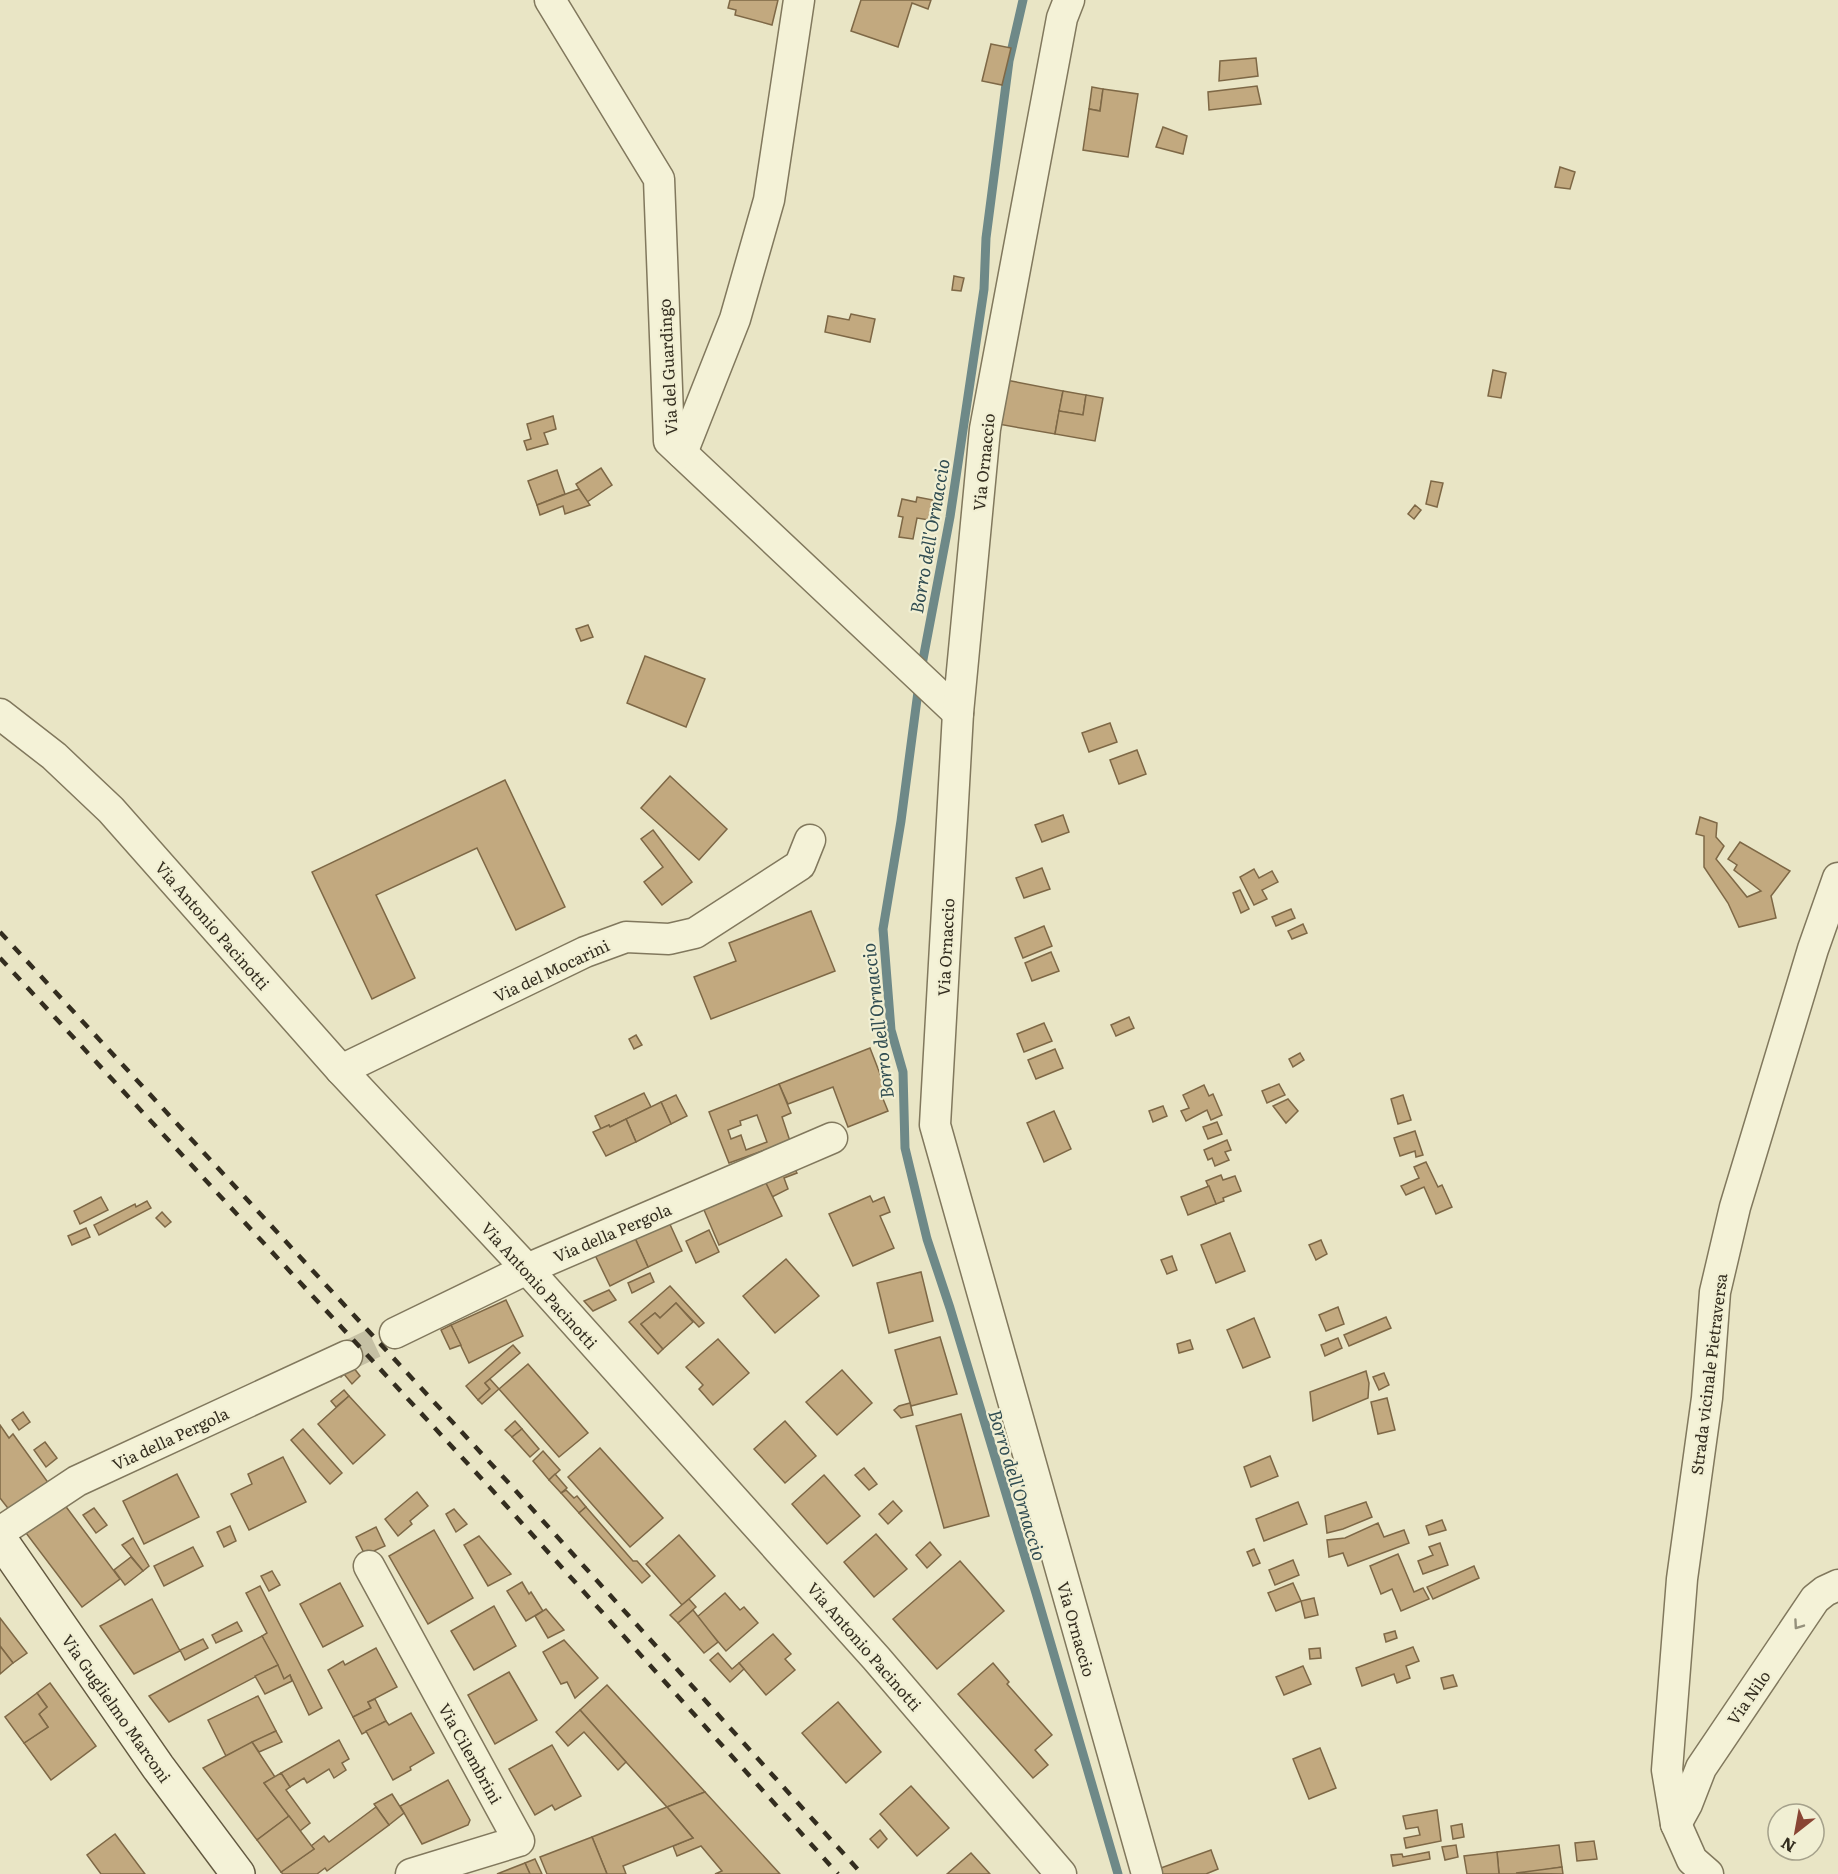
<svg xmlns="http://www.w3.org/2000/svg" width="1838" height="1874" font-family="Literata,serif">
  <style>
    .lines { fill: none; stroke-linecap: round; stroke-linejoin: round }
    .stream { stroke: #6e8988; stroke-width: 9 }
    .building { fill: #c2a97f; stroke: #7e6846; stroke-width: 1.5; fill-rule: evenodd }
    .street-tunnel { stroke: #c5c0a4; stroke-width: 30; stroke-dasharray: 30 15; stroke-linecap: butt }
    .street-casing { stroke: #81785d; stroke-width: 33 }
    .secondary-casing { stroke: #635940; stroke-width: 36 }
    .street { stroke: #f4f2d7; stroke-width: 30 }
    .secondary { stroke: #f4f2d7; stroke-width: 33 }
    .rail { stroke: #332d1f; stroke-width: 4.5; stroke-dasharray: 10 10; stroke-linecap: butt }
    .oneway { stroke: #94907b }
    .labels { text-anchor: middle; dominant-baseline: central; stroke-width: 4.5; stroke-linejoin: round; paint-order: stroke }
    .street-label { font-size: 16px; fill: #332d1f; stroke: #f1efd3 }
    .water-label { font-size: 18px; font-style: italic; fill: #304c51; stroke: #f1efd3 }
  </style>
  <rect width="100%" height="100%" fill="#e9e5c5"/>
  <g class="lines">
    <!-- stream -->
    <g class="stream">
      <polyline points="921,670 950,517 984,289 986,238 1009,61 1023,0"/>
      <polyline points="919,684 901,821 883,929 891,1030 903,1072 905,1148 927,1239 950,1308 1036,1593 1118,1874"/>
    </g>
  </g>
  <!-- building -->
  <g class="building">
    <polygon points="730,0 778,0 772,25 735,15 736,10 728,8"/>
    <polygon points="861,0 931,0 928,9 912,3 898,47 851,31"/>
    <polygon points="991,44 1011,48 1002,85 982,81"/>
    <polygon points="1256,58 1258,76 1219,81 1220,61"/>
    <polygon points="1257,86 1261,104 1209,110 1208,92"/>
    <polygon points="1092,87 1103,89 1100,111 1089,109"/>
    <polygon points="1103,89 1138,94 1128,157 1083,150 1089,109 1100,111"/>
    <polygon points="1163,127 1187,136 1183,154 1156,147"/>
    <polygon points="1560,167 1575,172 1570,189 1555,187"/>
    <polygon points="954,276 964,278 961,291 952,290"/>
    <polygon points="851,314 875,319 870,342 825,332 828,316 849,320"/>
    <polygon points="1493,370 1506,373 1501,398 1488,396"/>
    <polygon points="1006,380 1063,391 1055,434 998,424"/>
    <polygon points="1063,391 1086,395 1083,415 1059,411"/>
    <polygon points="1086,395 1103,398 1095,441 1055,434 1059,411 1083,415"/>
    <polygon points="553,416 556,429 544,433 548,444 527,450 524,441 531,439 527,424"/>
    <polygon points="601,468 612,485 587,502 576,484"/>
    <polygon points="557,470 565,494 537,505 528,481"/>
    <polygon points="1431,481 1443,483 1437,507 1426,504"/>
    <polygon points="579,489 590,505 565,514 563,506 540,515 537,505"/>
    <polygon points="917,497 933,500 929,520 917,518 913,539 899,537 903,517 898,516 902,499 916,502"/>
    <polygon points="1415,505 1421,510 1414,519 1408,514"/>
    <polygon points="588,625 593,637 581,641 576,629"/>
    <polygon points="645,656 705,679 686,727 627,703"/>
    <polygon points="1110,723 1117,742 1089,752 1082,733"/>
    <polygon points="1137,750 1146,774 1119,784 1110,760"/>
    <polygon points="670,776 727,829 699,860 641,808"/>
    <polygon points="505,780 565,907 516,930 477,848 376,895 415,978 372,999 312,872"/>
    <polygon points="1063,815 1069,832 1042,842 1035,825"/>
    <polygon points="1700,817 1717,823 1716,837 1724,846 1716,859 1747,897 1761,891 1734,870 1737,865 1728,859 1740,842 1790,871 1771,896 1776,918 1739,927 1728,903 1704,867 1704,836 1696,834"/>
    <polygon points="653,830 692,882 662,905 644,882 663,867 641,839"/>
    <polygon points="1042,868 1050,889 1024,898 1016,878"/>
    <polygon points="1254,869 1259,878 1272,871 1278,882 1262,890 1267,899 1254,905 1240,877"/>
    <polygon points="1240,890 1249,909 1241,913 1233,893"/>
    <polygon points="1291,909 1295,918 1276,926 1272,917"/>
    <polygon points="811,911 835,971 711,1019 694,977 736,961 729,943"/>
    <polygon points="1303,924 1307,933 1292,939 1288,931"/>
    <polygon points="1044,926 1052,946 1023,958 1015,938"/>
    <polygon points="1051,952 1059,971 1032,981 1025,963"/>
    <polygon points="1129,1017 1134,1028 1116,1036 1111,1025"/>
    <polygon points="1044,1023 1052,1041 1024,1052 1017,1034"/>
    <polygon points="636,1035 642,1045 634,1049 629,1039"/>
    <polygon points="870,1048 887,1092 881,1094 888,1111 848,1127 833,1087 788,1104 779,1084"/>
    <polygon points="1055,1049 1063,1068 1036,1079 1028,1060"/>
    <polygon points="1300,1053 1304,1060 1293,1067 1289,1059"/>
    <path d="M779,1084L791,1113L782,1117L790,1141L729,1163L709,1112ZM757,1115L767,1142L746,1150L741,1135L731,1139L728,1130L741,1125L740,1121Z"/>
    <polygon points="1279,1084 1285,1095 1267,1103 1262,1091"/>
    <polygon points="1204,1085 1209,1096 1213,1094 1222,1115 1211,1120 1207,1110 1186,1121 1181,1111 1189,1108 1183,1095"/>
    <polygon points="644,1093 651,1107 610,1127 609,1125 601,1129 595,1116"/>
    <polygon points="676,1095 687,1116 671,1124 661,1102"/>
    <polygon points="1403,1095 1411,1120 1398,1124 1391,1099"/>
    <polygon points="1288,1099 1298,1111 1286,1123 1273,1106"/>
    <polygon points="661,1102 671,1124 636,1142 626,1119"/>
    <polygon points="1163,1106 1167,1116 1153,1122 1149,1111"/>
    <polygon points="1054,1111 1071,1149 1044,1162 1027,1123"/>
    <polygon points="626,1119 636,1142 606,1156 593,1132 609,1125 610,1127"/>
    <polygon points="1217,1122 1222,1134 1208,1139 1203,1127"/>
    <polygon points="1415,1131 1423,1155 1416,1157 1415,1151 1400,1156 1394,1138"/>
    <polygon points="1227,1140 1231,1150 1225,1152 1229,1160 1215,1166 1212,1158 1208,1160 1204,1150"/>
    <polygon points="791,1161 797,1173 784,1178 788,1189 772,1197 762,1175"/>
    <polygon points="1426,1162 1438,1187 1442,1185 1452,1207 1436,1214 1424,1187 1406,1195 1401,1186 1419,1178 1414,1167"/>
    <polygon points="762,1175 782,1216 719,1245 701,1203"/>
    <polygon points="1221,1175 1223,1180 1235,1176 1241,1191 1223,1198 1224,1201 1216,1204 1206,1181"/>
    <polygon points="1209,1186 1216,1204 1188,1215 1181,1197"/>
    <polygon points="870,1196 873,1202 884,1197 890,1212 880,1216 894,1248 853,1266 829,1214"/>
    <polygon points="101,1197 108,1210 80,1224 74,1211"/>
    <polygon points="147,1201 151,1208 99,1235 94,1225 135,1204 136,1207"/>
    <polygon points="162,1212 171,1222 165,1227 156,1218"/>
    <polygon points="668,1220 682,1251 648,1267 634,1236"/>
    <polygon points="86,1228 90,1237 72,1245 68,1236"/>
    <polygon points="709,1230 719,1252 696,1263 686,1241"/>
    <polygon points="1230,1233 1245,1271 1216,1283 1201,1245"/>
    <polygon points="634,1236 648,1267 610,1286 595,1255"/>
    <polygon points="1321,1240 1327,1254 1316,1260 1309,1245"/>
    <polygon points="1172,1256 1177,1270 1167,1274 1161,1260"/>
    <polygon points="786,1259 819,1296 775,1333 743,1296"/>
    <polygon points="921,1272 933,1321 889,1333 877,1283"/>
    <polygon points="650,1273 654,1282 632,1293 628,1283"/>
    <polygon points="670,1286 704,1323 699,1327 676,1303 660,1318 655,1313 641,1324 663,1349 658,1354 629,1322"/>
    <polygon points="609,1290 616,1300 593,1311 584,1301"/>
    <polygon points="506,1300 523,1336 469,1363 451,1325"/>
    <polygon points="676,1303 693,1322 663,1349 641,1324 655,1313 660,1318"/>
    <polygon points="1338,1307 1344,1324 1326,1331 1319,1315"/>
    <polygon points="1386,1317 1391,1328 1349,1346 1344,1335"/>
    <polygon points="1254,1318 1270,1357 1243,1368 1227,1330"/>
    <polygon points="451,1325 461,1345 450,1349 441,1330"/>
    <polygon points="940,1337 957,1394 911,1406 895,1350"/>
    <polygon points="1338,1338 1342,1348 1325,1356 1321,1345"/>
    <polygon points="718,1339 749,1373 713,1405 699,1389 703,1385 686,1367"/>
    <polygon points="1190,1340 1193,1349 1179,1353 1177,1344"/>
    <polygon points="513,1345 520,1353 485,1383 490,1389 478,1400 466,1386"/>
    <polygon points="350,1363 360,1376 352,1384 344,1374 341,1377 338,1374"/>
    <polygon points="528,1364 588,1433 559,1457 499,1389"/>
    <polygon points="842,1370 872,1403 837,1435 806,1402"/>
    <polygon points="1366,1371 1369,1383 1368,1398 1313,1421 1310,1392"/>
    <polygon points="1384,1373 1389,1385 1379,1390 1373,1377"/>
    <polygon points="490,1379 499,1389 482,1404 478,1400 490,1389 485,1383"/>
    <polygon points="344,1390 349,1396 336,1407 331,1401"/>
    <polygon points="349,1396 385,1435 353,1464 318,1424"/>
    <polygon points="1387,1398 1395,1430 1378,1434 1371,1402"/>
    <polygon points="910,1403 913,1415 901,1418 894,1410 899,1406"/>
    <polygon points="23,1412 30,1422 19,1430 12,1420"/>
    <polygon points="961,1414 989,1516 944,1528 916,1426"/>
    <polygon points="515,1421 522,1429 512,1437 505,1430"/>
    <polygon points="785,1421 816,1456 785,1483 754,1449"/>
    <polygon points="0,1425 9,1438 13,1434 52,1488 14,1516 0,1498"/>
    <polygon points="303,1429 342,1473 330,1484 291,1440"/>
    <polygon points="522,1429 539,1449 530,1457 512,1437"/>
    <polygon points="45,1442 57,1458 46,1467 34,1450"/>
    <polygon points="600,1448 663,1518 630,1547 568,1477"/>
    <polygon points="543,1451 560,1470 549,1480 533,1461"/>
    <polygon points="1270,1456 1278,1476 1251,1487 1244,1467"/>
    <polygon points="283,1457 306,1502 249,1530 231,1494 252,1484 248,1474"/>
    <polygon points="864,1468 877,1484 869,1490 855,1475"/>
    <polygon points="177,1474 199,1517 144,1544 123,1501"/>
    <polygon points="555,1474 567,1488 561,1493 549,1480"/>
    <polygon points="824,1475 860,1516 827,1544 792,1504"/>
    <polygon points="566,1490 574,1498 577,1496 586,1507 579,1513 561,1493"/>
    <polygon points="417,1492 428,1506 410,1521 412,1524 398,1536 385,1519"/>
    <polygon points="893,1501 902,1511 888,1524 879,1514"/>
    <polygon points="1298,1502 1307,1524 1264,1541 1256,1519"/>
    <polygon points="1366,1502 1372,1517 1343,1529 1327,1533 1325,1516"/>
    <polygon points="64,1504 120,1579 82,1607 23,1529"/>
    <polygon points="586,1507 633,1561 637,1561 650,1576 642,1583 579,1513"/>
    <polygon points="94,1508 107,1525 96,1533 83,1515"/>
    <polygon points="454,1509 467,1524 456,1532 446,1514"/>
    <polygon points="1442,1520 1446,1530 1429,1535 1426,1526"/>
    <polygon points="1378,1523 1384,1537 1404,1530 1409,1543 1348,1566 1343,1553 1329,1557 1327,1540 1345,1538"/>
    <polygon points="230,1526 236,1541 224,1547 217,1532"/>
    <polygon points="376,1527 385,1546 365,1555 356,1537"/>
    <polygon points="434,1530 473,1598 428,1624 389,1556"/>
    <polygon points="876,1534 907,1569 874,1597 844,1562"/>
    <polygon points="679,1535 715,1576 682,1605 646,1564"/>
    <polygon points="479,1536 511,1574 488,1586 464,1545"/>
    <polygon points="133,1538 149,1566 143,1571 122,1545"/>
    <polygon points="930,1542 941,1555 927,1568 916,1555"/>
    <polygon points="1440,1543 1448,1565 1423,1574 1418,1561 1433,1555 1429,1547"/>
    <polygon points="193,1547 203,1566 164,1586 154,1566"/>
    <polygon points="1254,1549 1260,1563 1253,1566 1247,1552"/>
    <polygon points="1398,1554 1414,1592 1423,1588 1429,1599 1401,1611 1392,1589 1381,1594 1370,1566"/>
    <polygon points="131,1557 143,1571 125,1585 114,1570"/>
    <polygon points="1293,1560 1299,1575 1275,1585 1269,1570"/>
    <polygon points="960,1561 1004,1611 937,1669 893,1619"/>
    <polygon points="1474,1566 1479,1578 1433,1599 1427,1587"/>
    <polygon points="272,1571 280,1585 269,1591 261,1576"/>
    <polygon points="522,1582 529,1594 531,1592 543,1611 526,1621 507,1591"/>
    <polygon points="340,1583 363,1626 323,1647 300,1604"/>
    <polygon points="1293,1583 1301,1601 1276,1611 1268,1593"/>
    <polygon points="260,1586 322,1708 309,1715 290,1675 284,1679 262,1636 267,1633 246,1593"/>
    <polygon points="725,1593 740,1610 744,1607 758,1623 726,1651 697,1617"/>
    <polygon points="1314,1598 1318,1615 1305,1618 1301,1601"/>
    <polygon points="152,1599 180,1651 134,1674 100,1626"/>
    <polygon points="689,1599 696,1607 678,1623 670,1615"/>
    <polygon points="494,1606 516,1646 474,1670 451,1631"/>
    <polygon points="546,1609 564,1630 548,1638 535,1616"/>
    <polygon points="693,1610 718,1642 704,1653 678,1623"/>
    <polygon points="0,1618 27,1653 13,1663 0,1646"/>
    <polygon points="237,1622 242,1631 216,1643 212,1635"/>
    <polygon points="1395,1631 1397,1638 1386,1642 1384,1634"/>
    <polygon points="773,1634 791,1654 785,1659 795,1670 766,1695 739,1663"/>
    <polygon points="262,1636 278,1665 169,1722 149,1696"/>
    <polygon points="203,1639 208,1648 185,1660 180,1650"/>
    <polygon points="564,1640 598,1678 575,1698 567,1682 561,1684 543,1652"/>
    <polygon points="0,1646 13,1663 0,1674"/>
    <polygon points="1413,1647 1419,1661 1406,1666 1410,1678 1397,1683 1394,1674 1362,1686 1356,1668"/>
    <polygon points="376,1648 397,1687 368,1702 371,1708 353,1717 328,1670 343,1661 345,1665"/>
    <polygon points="1320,1648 1321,1658 1310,1659 1309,1649"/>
    <polygon points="718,1653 732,1669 739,1663 744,1669 730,1682 710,1660"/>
    <polygon points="993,1663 1009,1682 1007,1684 1052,1735 1035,1750 1048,1765 1033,1778 958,1694"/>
    <polygon points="278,1665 284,1679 290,1675 292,1681 265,1694 255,1676"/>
    <polygon points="1303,1666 1311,1684 1284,1695 1276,1677"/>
    <polygon points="509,1672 537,1720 495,1744 468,1695"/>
    <polygon points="1453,1675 1457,1686 1444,1689 1441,1678"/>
    <polygon points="50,1683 96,1746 51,1780 24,1743 48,1727 39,1714 47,1707 37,1693"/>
    <polygon points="607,1685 653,1735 705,1792 667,1807 626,1762 580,1710"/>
    <polygon points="37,1693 47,1707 39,1714 48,1727 24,1743 5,1717"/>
    <polygon points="258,1696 276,1731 226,1756 208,1720"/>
    <polygon points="375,1699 386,1721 362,1734 353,1717 371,1708 368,1702"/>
    <polygon points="838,1702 881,1752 846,1783 802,1733"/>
    <polygon points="580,1710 626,1762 618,1770 584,1732 568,1746 556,1732"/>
    <polygon points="411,1713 434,1753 410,1767 411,1770 393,1780 366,1731 386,1721 389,1725"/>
    <polygon points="276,1731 282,1742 259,1752 252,1742"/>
    <polygon points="339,1740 349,1759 342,1763 346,1770 334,1778 329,1769 307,1783 304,1778 290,1787 281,1773"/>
    <polygon points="252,1742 275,1777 264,1783 289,1816 257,1840 203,1768"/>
    <polygon points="552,1745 581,1796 555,1810 552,1805 535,1815 509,1769"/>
    <polygon points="1320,1748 1336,1788 1309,1799 1293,1759"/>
    <polygon points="281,1773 290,1787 286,1790 310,1823 300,1831 264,1783"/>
    <polygon points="448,1780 470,1820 468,1825 422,1844 400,1806"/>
    <polygon points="911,1786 949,1828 917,1856 880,1814"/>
    <polygon points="705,1792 780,1874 715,1874 722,1871 701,1846 677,1856 673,1846 693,1838 667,1807"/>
    <polygon points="392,1794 404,1813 389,1825 374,1804"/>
    <polygon points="376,1807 389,1825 327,1871 325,1868 317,1874 283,1874 281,1872 314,1849 311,1846 324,1836 329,1842"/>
    <polygon points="667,1807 693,1838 623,1866 626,1874 607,1874 592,1837"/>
    <polygon points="1437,1810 1441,1841 1406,1848 1404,1838 1420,1835 1418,1827 1406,1829 1403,1816"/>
    <polygon points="289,1816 314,1849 281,1872 257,1840"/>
    <polygon points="1462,1824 1464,1837 1453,1839 1451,1826"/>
    <polygon points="880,1830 887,1839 878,1848 870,1839"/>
    <polygon points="115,1834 145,1874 101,1874 87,1855"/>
    <polygon points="592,1837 607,1874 547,1874 540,1857"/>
    <polygon points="1594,1841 1597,1859 1577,1861 1575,1843"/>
    <polygon points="1456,1845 1458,1857 1445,1860 1442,1847"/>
    <polygon points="1559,1845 1562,1867 1517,1874 1499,1874 1497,1852"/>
    <polygon points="1211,1850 1218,1869 1206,1874 1159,1874 1158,1869"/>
    <polygon points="1429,1852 1430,1859 1393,1866 1391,1855 1402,1854 1403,1857"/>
    <polygon points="1497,1852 1499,1874 1467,1874 1464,1856"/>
    <polygon points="971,1853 990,1874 947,1874"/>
    <polygon points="535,1859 542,1874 530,1874 525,1863"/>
    <polygon points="525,1863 530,1874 497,1874"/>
    <polygon points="1562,1867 1563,1874 1516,1873"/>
  </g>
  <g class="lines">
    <!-- street-tunnel -->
    <polyline class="street-tunnel" points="347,1356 395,1333"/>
    <!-- street casing -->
    <g class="street-casing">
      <g id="street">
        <polyline points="550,0 659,179 669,441 958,713"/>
        <polyline points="1069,0 1062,18 985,429 958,713 935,1125 1147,1874"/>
        <polyline points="682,453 735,319 769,200 799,0"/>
        <polyline points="0,714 54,756 111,810 341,1070 527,1269 876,1658 1061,1874"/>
        <polyline points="341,1070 585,952 626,937 669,939 695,933 800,865 810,840"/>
        <polyline points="395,1333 527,1269 832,1138"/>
        <polyline points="0,1532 77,1481 347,1356"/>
        <polyline points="369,1566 519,1841 411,1874"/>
        <polyline points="1676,1824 1687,1804 1701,1768 1815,1599 1825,1591 1838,1585"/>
        <polyline points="1708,1874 1692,1860 1676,1824 1667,1770 1682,1579 1707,1398 1715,1292 1735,1207 1813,949 1838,878"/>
      </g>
    </g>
    <!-- secondary casing -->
    <g class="secondary-casing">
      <polyline id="secondary" points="0,1539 158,1767 238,1874"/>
    </g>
    <!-- street -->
    <use href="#street" class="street"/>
    <!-- secondary -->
    <use href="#secondary" class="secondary"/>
    <!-- rail -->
    <g class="rail">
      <polyline points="0,932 506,1480 862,1874"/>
      <polyline points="0,958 493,1491 838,1874"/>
    </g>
  </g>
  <!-- one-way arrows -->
  <defs><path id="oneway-chevron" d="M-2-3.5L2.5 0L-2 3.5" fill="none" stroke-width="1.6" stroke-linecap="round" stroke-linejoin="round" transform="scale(1.5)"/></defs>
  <use class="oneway" href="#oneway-chevron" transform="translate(1798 1625) rotate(125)"/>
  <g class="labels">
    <!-- street labels -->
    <g class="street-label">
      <text transform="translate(667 367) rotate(-93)">Via del Guardingo</text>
      <text transform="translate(983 462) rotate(-84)">Via Ornaccio</text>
      <text transform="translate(213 925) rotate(49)">Via Antonio Pacinotti</text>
      <text transform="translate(945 947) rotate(-87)">Via Ornaccio</text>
      <text transform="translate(551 970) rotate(-25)">Via del Mocarini</text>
      <text transform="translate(612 1232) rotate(-23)">Via della Pergola</text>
      <text transform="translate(540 1285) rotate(48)">Via Antonio Pacinotti</text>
      <text transform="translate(1708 1374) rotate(-83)">Strada vicinale Pietraversa</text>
      <text transform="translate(170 1438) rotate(-25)">Via della Pergola</text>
      <text transform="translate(1077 1629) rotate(74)">Via Ornaccio</text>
      <text transform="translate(865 1646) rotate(49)">Via Antonio Pacinotti</text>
      <text transform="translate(1748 1697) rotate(-55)">Via Nilo</text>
      <text transform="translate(117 1708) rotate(55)">Via Guglielmo Marconi</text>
      <text transform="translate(471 1753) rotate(61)">Via Cilembrini</text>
    </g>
    <!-- water labels -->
    <g class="water-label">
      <text transform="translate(929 536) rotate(-80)">Borro dell'Ornaccio</text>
      <text transform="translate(877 1021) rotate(-97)">Borro dell'Ornaccio</text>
      <text transform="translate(1018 1485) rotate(73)">Borro dell'Ornaccio</text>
    </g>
  </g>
  <!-- north arrow -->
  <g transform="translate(1796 1832) rotate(211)"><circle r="28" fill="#f1efd3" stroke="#a5a18b" stroke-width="1.5"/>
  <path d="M0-4.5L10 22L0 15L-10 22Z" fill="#894534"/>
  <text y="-9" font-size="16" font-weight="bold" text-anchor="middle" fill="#332d1f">N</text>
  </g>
</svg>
